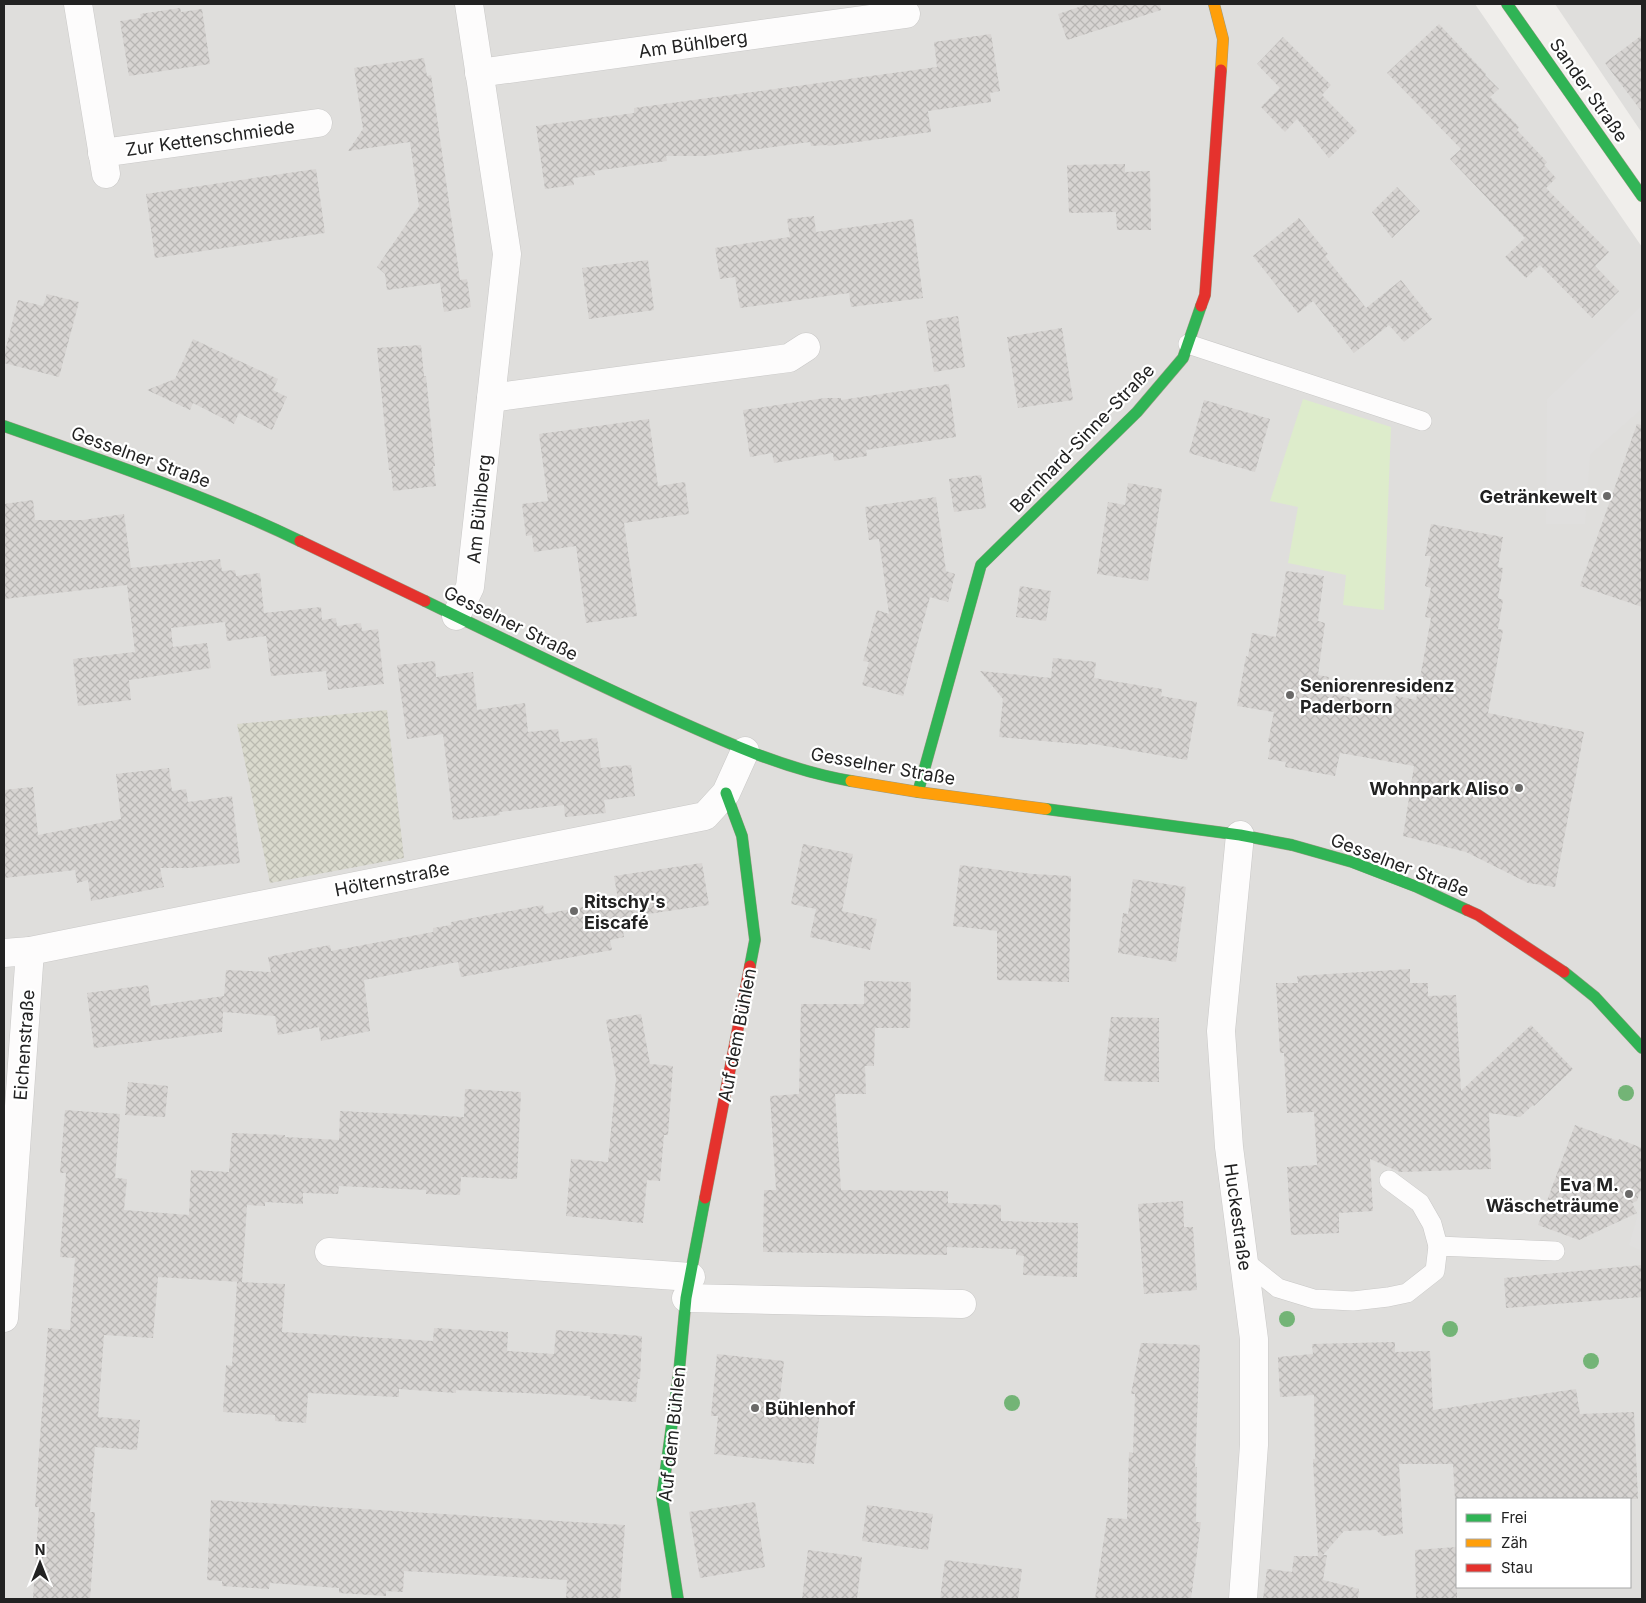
<svg xmlns="http://www.w3.org/2000/svg" width="1646" height="1603" font-family="Inter,sans-serif">
  <style>
    .residential { fill: #dfdedc; fill-rule: evenodd }
    .construction { fill: url(#construction-cross-hatch) }
    .grass { fill: #ddeccb }
    .parking { fill: #e0dfde }
    .building { fill: url(#building-cross-hatch) }
    .lines { fill: none; stroke-linecap: round; stroke-linejoin: round }
    .lane-casing { stroke: #c9c8c7; stroke-width: 20 }
    .street-casing { stroke: #c9c8c7; stroke-width: 29 }
    .fast-casing { stroke: #999a82; stroke-width: 12 }
    .slow-casing { stroke: #999a82; stroke-width: 12 }
    .jam-casing { stroke: #999a82; stroke-width: 12 }
    .lane { stroke: #fdfcfc; stroke-width: 19 }
    .street { stroke: #fdfcfc; stroke-width: 28 }
    .fast { stroke: #30b455; stroke-width: 11 }
    .slow { stroke: #ff9f0a; stroke-width: 11 }
    .jam { stroke: #e5322d; stroke-width: 11 }
    .tree { fill: #73b476 }
    .poi-dot { fill: #6a6968; stroke: #fff; stroke-width: 2 }
    .labels { text-anchor: middle; dominant-baseline: central; stroke-width: 4.5; stroke-linejoin: round; paint-order: stroke }
    .street-label { font-size: 18px; fill: #222; stroke: #fff }
    .poi-label { font-size: 18px; font-weight: bold; fill: #222; stroke: #fff; text-anchor: end }
  </style>
  <defs>
    <pattern id="construction-cross-hatch" width="8" height="8" patternUnits="userSpaceOnUse" patternTransform="scale(1.25)"><rect width="8" height="8" fill="#d9d9cd"/><path d="M0 0l8 8M0 8l8-8" fill="none" stroke="#babab0"/></pattern>
    <pattern id="building-cross-hatch" width="8" height="8" patternUnits="userSpaceOnUse" patternTransform="scale(1.25)"><rect width="8" height="8" fill="#d7d4d2"/><path d="M0 0l8 8M0 8l8-8" fill="none" stroke="#b8b6b4"/></pattern>
  </defs>
  <rect width="100%" height="100%" fill="#f0eeeb"/>
  <!-- residential -->
  <g class="residential">
    <path d="M4,4H1475L1642,247V1599H4ZM1457,1499H1630V1587H1457Z"/>
    <polygon points="1555,4 1642,4 1642,133"/>
  </g>
  <!-- construction -->
  <polygon class="construction" points="387,710 404,858 270,883 237,724"/>
  <!-- grass -->
  <polygon class="grass" points="1303,399 1391,427 1384,610 1343,605 1346,575 1288,563 1298,507 1270,501"/>
  <!-- parking -->
  <g class="parking">
    <polygon points="1641,306 1642,308 1642,409 1590,455 1585,524 1546,524 1547,399"/>
    <polygon points="1642,1201 1642,1251 1629,1245"/>
  </g>
  <!-- building -->
  <g class="building">
    <polygon points="1088,4 1160,4 1161,10 1067,40 1058,14"/>
    <polygon points="180,8 181,12 202,9 210,64 129,76 120,21 141,18 140,14"/>
    <polygon points="1439,24 1486,74 1485,75 1499,89 1490,97 1519,127 1517,130 1547,162 1544,165 1556,178 1546,188 1609,252 1595,266 1619,291 1592,318 1540,265 1526,278 1505,257 1525,238 1450,159 1461,149 1387,73"/>
    <polygon points="991,34 1000,91 990,93 991,102 928,111 931,132 828,146 827,145 811,146 810,142 705,156 666,156 667,161 594,171 595,175 573,178 574,185 545,189 536,126 634,113 634,108 937,67 934,42"/>
    <polygon points="1642,35 1642,112 1605,63"/>
    <polygon points="1283,37 1331,85 1322,95 1357,131 1329,158 1297,119 1285,132 1261,107 1280,88 1257,64"/>
    <polygon points="424,58 427,76 431,75 460,280 467,279 471,307 444,312 440,283 387,290 385,274 377,267 419,206 410,142 348,151 363,129 354,68"/>
    <polygon points="1125,164 1125,172 1150,171 1151,230 1117,230 1116,212 1069,213 1067,165"/>
    <polygon points="316,169 325,233 155,258 146,194"/>
    <polygon points="1397,187 1420,211 1392,238 1372,212"/>
    <polygon points="814,216 816,232 913,219 923,298 851,307 849,293 740,308 735,277 720,279 715,248 790,237 787,219"/>
    <polygon points="1299,218 1328,254 1325,256 1366,308 1401,280 1432,319 1404,342 1389,325 1354,353 1313,301 1298,313 1253,256"/>
    <polygon points="648,260 654,310 589,319 582,268"/>
    <polygon points="47,294 79,302 59,377 4,363 4,356 18,300 43,306"/>
    <polygon points="958,316 965,367 934,372 926,321"/>
    <polygon points="1062,328 1073,400 1018,408 1007,337"/>
    <polygon points="193,339 278,379 273,390 287,397 272,430 239,413 234,424 193,403 190,410 147,390 175,379"/>
    <polygon points="421,345 424,376 426,376 435,466 433,466 436,486 393,491 391,470 389,470 377,348"/>
    <polygon points="949,384 956,437 866,450 867,456 834,461 833,453 774,463 772,453 750,457 743,410 825,398 841,398 841,400"/>
    <polygon points="1204,400 1270,419 1255,472 1189,453"/>
    <polygon points="649,419 658,486 685,482 689,514 624,523 637,616 586,623 576,546 534,552 532,535 526,536 522,504 548,501 539,434"/>
    <polygon points="1637,424 1642,425 1642,607 1580,586"/>
    <polygon points="981,475 986,508 954,512 949,479"/>
    <polygon points="1128,483 1162,489 1148,581 1097,574 1108,502 1125,505"/>
    <polygon points="936,497 946,571 955,574 948,602 930,597 903,696 862,685 869,662 863,661 877,610 889,614 879,539 869,540 865,507"/>
    <polygon points="33,500 35,520 83,520 124,514 131,568 220,559 222,571 235,570 236,576 260,573 264,613 321,607 322,620 336,618 337,626 361,623 362,631 378,629 384,684 328,690 326,671 271,676 266,636 227,641 225,622 171,628 173,647 207,643 211,668 129,680 131,700 78,706 73,659 135,652 127,585 4,599 4,504"/>
    <polygon points="1431,524 1503,537 1498,567 1503,568 1498,598 1503,600 1498,629 1503,630 1488,713 1584,732 1555,887 1528,883 1466,852 1403,836 1414,766 1340,753 1335,776 1285,767 1286,762 1268,759 1271,743 1268,742 1274,712 1237,706 1246,656 1248,657 1252,633 1276,637 1286,571 1324,576 1318,621 1325,623 1318,675 1329,677 1326,693 1394,705 1396,696 1416,700 1431,618 1425,617 1431,588 1425,586 1431,556 1425,556"/>
    <polygon points="1020,586 1051,591 1046,621 1016,617"/>
    <polygon points="1053,658 1096,662 1094,678 1162,689 1161,696 1197,702 1187,760 1088,743 1088,745 999,737 1003,699 980,671 1051,678"/>
    <polygon points="435,661 436,677 473,672 477,710 525,703 528,732 558,729 560,742 597,738 601,768 631,765 635,796 604,800 606,813 565,817 564,805 499,812 500,815 453,820 443,734 407,739 397,665"/>
    <polygon points="169,768 172,791 186,789 188,802 232,796 240,863 188,868 160,868 164,887 91,901 88,880 77,883 75,870 4,878 4,790 33,787 38,835 121,819 116,774"/>
    <polygon points="803,844 853,854 842,911 877,919 870,950 810,937 816,909 791,904"/>
    <polygon points="702,863 709,905 621,918 624,937 610,940 612,950 461,977 458,962 364,980 370,1031 321,1041 319,1027 278,1035 275,1016 223,1012 226,970 271,972 268,957 330,945 331,951 433,932 433,928 451,925 451,922 543,905 545,914 618,900 614,876"/>
    <polygon points="960,865 1033,874 1071,876 1069,982 997,980 997,931 953,926"/>
    <polygon points="1133,879 1186,887 1176,962 1118,953 1123,913 1128,914"/>
    <polygon points="1410,969 1410,983 1428,983 1428,996 1456,995 1461,1091 1531,1025 1573,1069 1534,1106 1533,1105 1520,1117 1489,1113 1491,1169 1400,1172 1370,1159 1373,1211 1339,1213 1339,1233 1291,1235 1287,1167 1317,1165 1314,1112 1287,1113 1284,1053 1280,1053 1276,983 1298,983 1297,976"/>
    <polygon points="864,981 911,982 910,1028 875,1028 874,1066 865,1066 866,1094 835,1094 841,1190 948,1191 948,1203 1001,1205 1001,1221 1078,1223 1077,1277 1023,1275 1024,1256 1016,1255 1016,1249 947,1247 947,1255 763,1252 764,1190 776,1190 770,1096 799,1094 801,1004 864,1004"/>
    <polygon points="148,985 151,1006 224,996 222,1032 94,1048 87,993"/>
    <polygon points="641,1014 650,1064 673,1066 668,1135 664,1135 660,1181 647,1180 643,1223 566,1216 571,1159 608,1162 616,1078 606,1020"/>
    <polygon points="1111,1017 1159,1018 1159,1082 1104,1081"/>
    <polygon points="128,1082 168,1086 165,1117 125,1115"/>
    <polygon points="465,1089 521,1092 517,1179 461,1177 460,1195 426,1194 426,1190 339,1186 338,1194 303,1193 303,1204 265,1202 265,1206 247,1205 242,1282 158,1277 153,1338 104,1335 98,1417 140,1420 137,1450 95,1447 90,1512 95,1512 94,1528 95,1529 90,1599 33,1599 39,1507 35,1507 48,1328 70,1330 75,1258 60,1257 66,1173 60,1173 65,1110 120,1114 115,1178 127,1179 124,1210 189,1215 191,1170 229,1172 232,1133 285,1135 285,1137 339,1140 340,1111 464,1117"/>
    <polygon points="1575,1125 1618,1141 1619,1139 1642,1148 1642,1187 1637,1201 1632,1203 1637,1213 1579,1240 1538,1225"/>
    <polygon points="1183,1201 1184,1227 1193,1227 1197,1290 1144,1294 1138,1204"/>
    <polygon points="1642,1265 1642,1297 1506,1308 1504,1278"/>
    <polygon points="237,1282 285,1284 282,1332 433,1341 434,1328 508,1332 507,1351 554,1354 556,1330 642,1336 640,1379 638,1379 636,1402 590,1399 590,1396 456,1390 456,1393 399,1389 399,1397 308,1393 306,1423 275,1421 275,1415 223,1412 226,1365 232,1366"/>
    <polygon points="1395,1342 1395,1352 1430,1351 1433,1410 1576,1389 1580,1414 1634,1412 1638,1499 1455,1499 1453,1464 1399,1464 1403,1534 1382,1536 1376,1530 1344,1531 1323,1555 1327,1555 1323,1580 1359,1589 1358,1599 1263,1599 1267,1569 1292,1572 1294,1556 1318,1556 1313,1459 1315,1459 1314,1395 1280,1397 1278,1357 1313,1354 1312,1344"/>
    <polygon points="1141,1343 1200,1345 1195,1467 1197,1467 1196,1522 1201,1522 1191,1599 1095,1599 1107,1518 1127,1519 1129,1452 1133,1453 1135,1394 1131,1394"/>
    <polygon points="717,1354 784,1361 779,1406 820,1410 814,1464 714,1454 718,1416 711,1416"/>
    <polygon points="211,1500 625,1525 620,1599 566,1599 567,1580 404,1571 403,1592 386,1591 386,1596 339,1593 339,1588 270,1583 269,1589 222,1586 222,1581 207,1580"/>
    <polygon points="755,1502 765,1567 700,1578 689,1512"/>
    <polygon points="867,1505 933,1514 928,1550 862,1541"/>
    <polygon points="1457,1547 1457,1599 1416,1599 1415,1550"/>
    <polygon points="808,1550 862,1557 857,1599 802,1599"/>
    <polygon points="945,1560 1022,1569 1018,1599 940,1599"/>
  </g>
  <g class="lines">
    <!-- lane casing -->
    <g class="lane-casing">
      <g id="lane">
        <polyline points="1188,344 1422,421"/>
        <polyline points="1389,1180 1420,1203 1432,1224 1438,1246"/>
        <polyline points="1244,1261 1278,1288 1314,1299 1353,1301 1388,1297 1407,1293 1435,1271 1438,1246 1555,1251"/>
      </g>
    </g>
    <!-- street casing -->
    <g class="street-casing">
      <g id="street">
        <polyline points="78,4 106,174"/>
        <polyline points="479,73 906,14"/>
        <polyline points="102,153 318,123"/>
        <polyline points="491,398 789,358 806,347"/>
        <polyline points="456,616 470,587 507,254 469,4"/>
        <polyline points="1240,835 1221,1031 1229,1147 1254,1339 1254,1445 1243,1599"/>
        <polyline points="4,953 30,951 705,816 726,793 745,751"/>
        <polyline points="329,1252 691,1277"/>
        <polyline points="686,1298 962,1304"/>
        <polyline points="4,1318 30,951"/>
      </g>
    </g>
    <!-- fast casing -->
    <g class="fast-casing">
      <g id="fast">
        <polyline points="1507,4 1642,196"/>
        <path d="M4,426C103,461 205,495 300,541"/>
        <path d="M425,601C505,640 585,679 665,715C725,742 786,770 851,781"/>
        <polyline points="918,792 981,565 1137,412 1183,358 1201,306"/>
        <polyline points="726,793 742,836 755,940 750,966"/>
        <polyline points="1046,809 1240,835 1292,845 1352,862 1417,887 1467,910"/>
        <polyline points="1564,972 1595,997 1642,1048"/>
        <polyline points="678,1599 662,1497 679,1372 686,1298 705,1198"/>
      </g>
    </g>
    <!-- slow casing -->
    <g class="slow-casing">
      <g id="slow">
        <polyline points="1214,4 1223,39 1221,70"/>
        <polyline points="851,781 918,792 1046,809"/>
      </g>
    </g>
    <!-- jam casing -->
    <g class="jam-casing">
      <g id="jam">
        <polyline points="1201,306 1205,295 1221,70"/>
        <polyline points="300,541 425,601"/>
        <polyline points="1467,910 1478,915 1564,972"/>
        <polyline points="705,1198 750,966"/>
      </g>
    </g>
    <!-- lane -->
    <use href="#lane" class="lane"/>
    <!-- street -->
    <use href="#street" class="street"/>
    <!-- fast -->
    <use href="#fast" class="fast"/>
    <!-- slow -->
    <use href="#slow" class="slow"/>
    <!-- jam -->
    <use href="#jam" class="jam"/>
  </g>
  <!-- trees -->
  <g class="tree">
    <circle cx="1626" cy="1093" r="8"/>
    <circle cx="1287" cy="1319" r="8"/>
    <circle cx="1450" cy="1329" r="8"/>
    <circle cx="1591" cy="1361" r="8"/>
    <circle cx="1012" cy="1403" r="8"/>
  </g>
  <!-- markers -->
  <g class="poi-dot">
    <circle cx="1607" cy="496" r="5"/>
    <circle cx="1290" cy="695" r="5"/>
    <circle cx="1519" cy="788" r="5"/>
    <circle cx="574" cy="911" r="5"/>
    <circle cx="1629" cy="1194" r="5"/>
    <circle cx="755" cy="1408" r="5"/>
  </g>
  <g class="labels">
    <!-- street labels -->
    <g class="street-label">
      <text transform="translate(693 44) rotate(-8)">Am Bühlberg</text>
      <text transform="translate(1589 90) rotate(55)">Sander Straße</text>
      <text transform="translate(210 138) rotate(-8)">Zur Kettenschmiede</text>
      <text transform="translate(1082 438) rotate(-46)">Bernhard-Sinne-Straße</text>
      <text transform="translate(141 457) rotate(20)">Gesselner Straße</text>
      <text transform="translate(479 509) rotate(-84)">Am Bühlberg</text>
      <text transform="translate(511 623) rotate(26)">Gesselner Straße</text>
      <text transform="translate(883 766) rotate(10)">Gesselner Straße</text>
      <text transform="translate(1400 865) rotate(21)">Gesselner Straße</text>
      <text transform="translate(392 879) rotate(-11)">Hölternstraße</text>
      <text transform="translate(737 1035) rotate(-79)">Auf dem Bühlen</text>
      <text transform="translate(24 1045) rotate(-86)">Eichenstraße</text>
      <text transform="translate(1238 1217) rotate(82)">Huckestraße</text>
      <text transform="translate(672 1434) rotate(-84)">Auf dem Bühlen</text>
    </g>
    <!-- poi labels -->
    <g class="poi-label">
      <text x="1597" y="496">Getränkewelt</text>
      <text x="1300" y="685" text-anchor="start">Seniorenresidenz<tspan x="1300" dy="21">Paderborn</tspan></text>
      <text x="1509" y="788">Wohnpark Aliso</text>
      <text x="584" y="901" text-anchor="start">Ritschy's<tspan x="584" dy="21">Eiscafé</tspan></text>
      <text x="1619" y="1184">Eva M.<tspan x="1619" dy="21">Wäscheträume</tspan></text>
      <text x="765" y="1408" text-anchor="start">Bühlenhof</text>
    </g>
  </g>
  <!-- border -->
  <rect width="1646" height="1603" fill="none" stroke="#222222" stroke-width="10"/>
  <!-- legend -->
  <rect x="1456" y="1498" width="175" height="90" fill="#ffffff" stroke="#a7a7a7"/>
  <rect x="1466" y="1514" width="25" height="8" fill="#30b455" stroke="#a7a7a7"/>
  <text x="1501" y="1523" font-size="15" fill="#222222">Frei</text>
  <rect x="1466" y="1539" width="25" height="8" fill="#ff9f0a" stroke="#a7a7a7"/>
  <text x="1501" y="1548" font-size="15" fill="#222222">Zäh</text>
  <rect x="1466" y="1564" width="25" height="8" fill="#e5322d" stroke="#a7a7a7"/>
  <text x="1501" y="1573" font-size="15" fill="#222222">Stau</text>
  <!-- north arrow -->
  <g transform="translate(40 1563)" stroke="#ffffff" stroke-width="4" paint-order="stroke">
  <path d="M0-4L9 19L0 12L-9 19Z" fill="#222222"/>
  <text y="-8" font-size="14" font-weight="bold" text-anchor="middle" fill="#222222">N</text>
  </g>
</svg>
